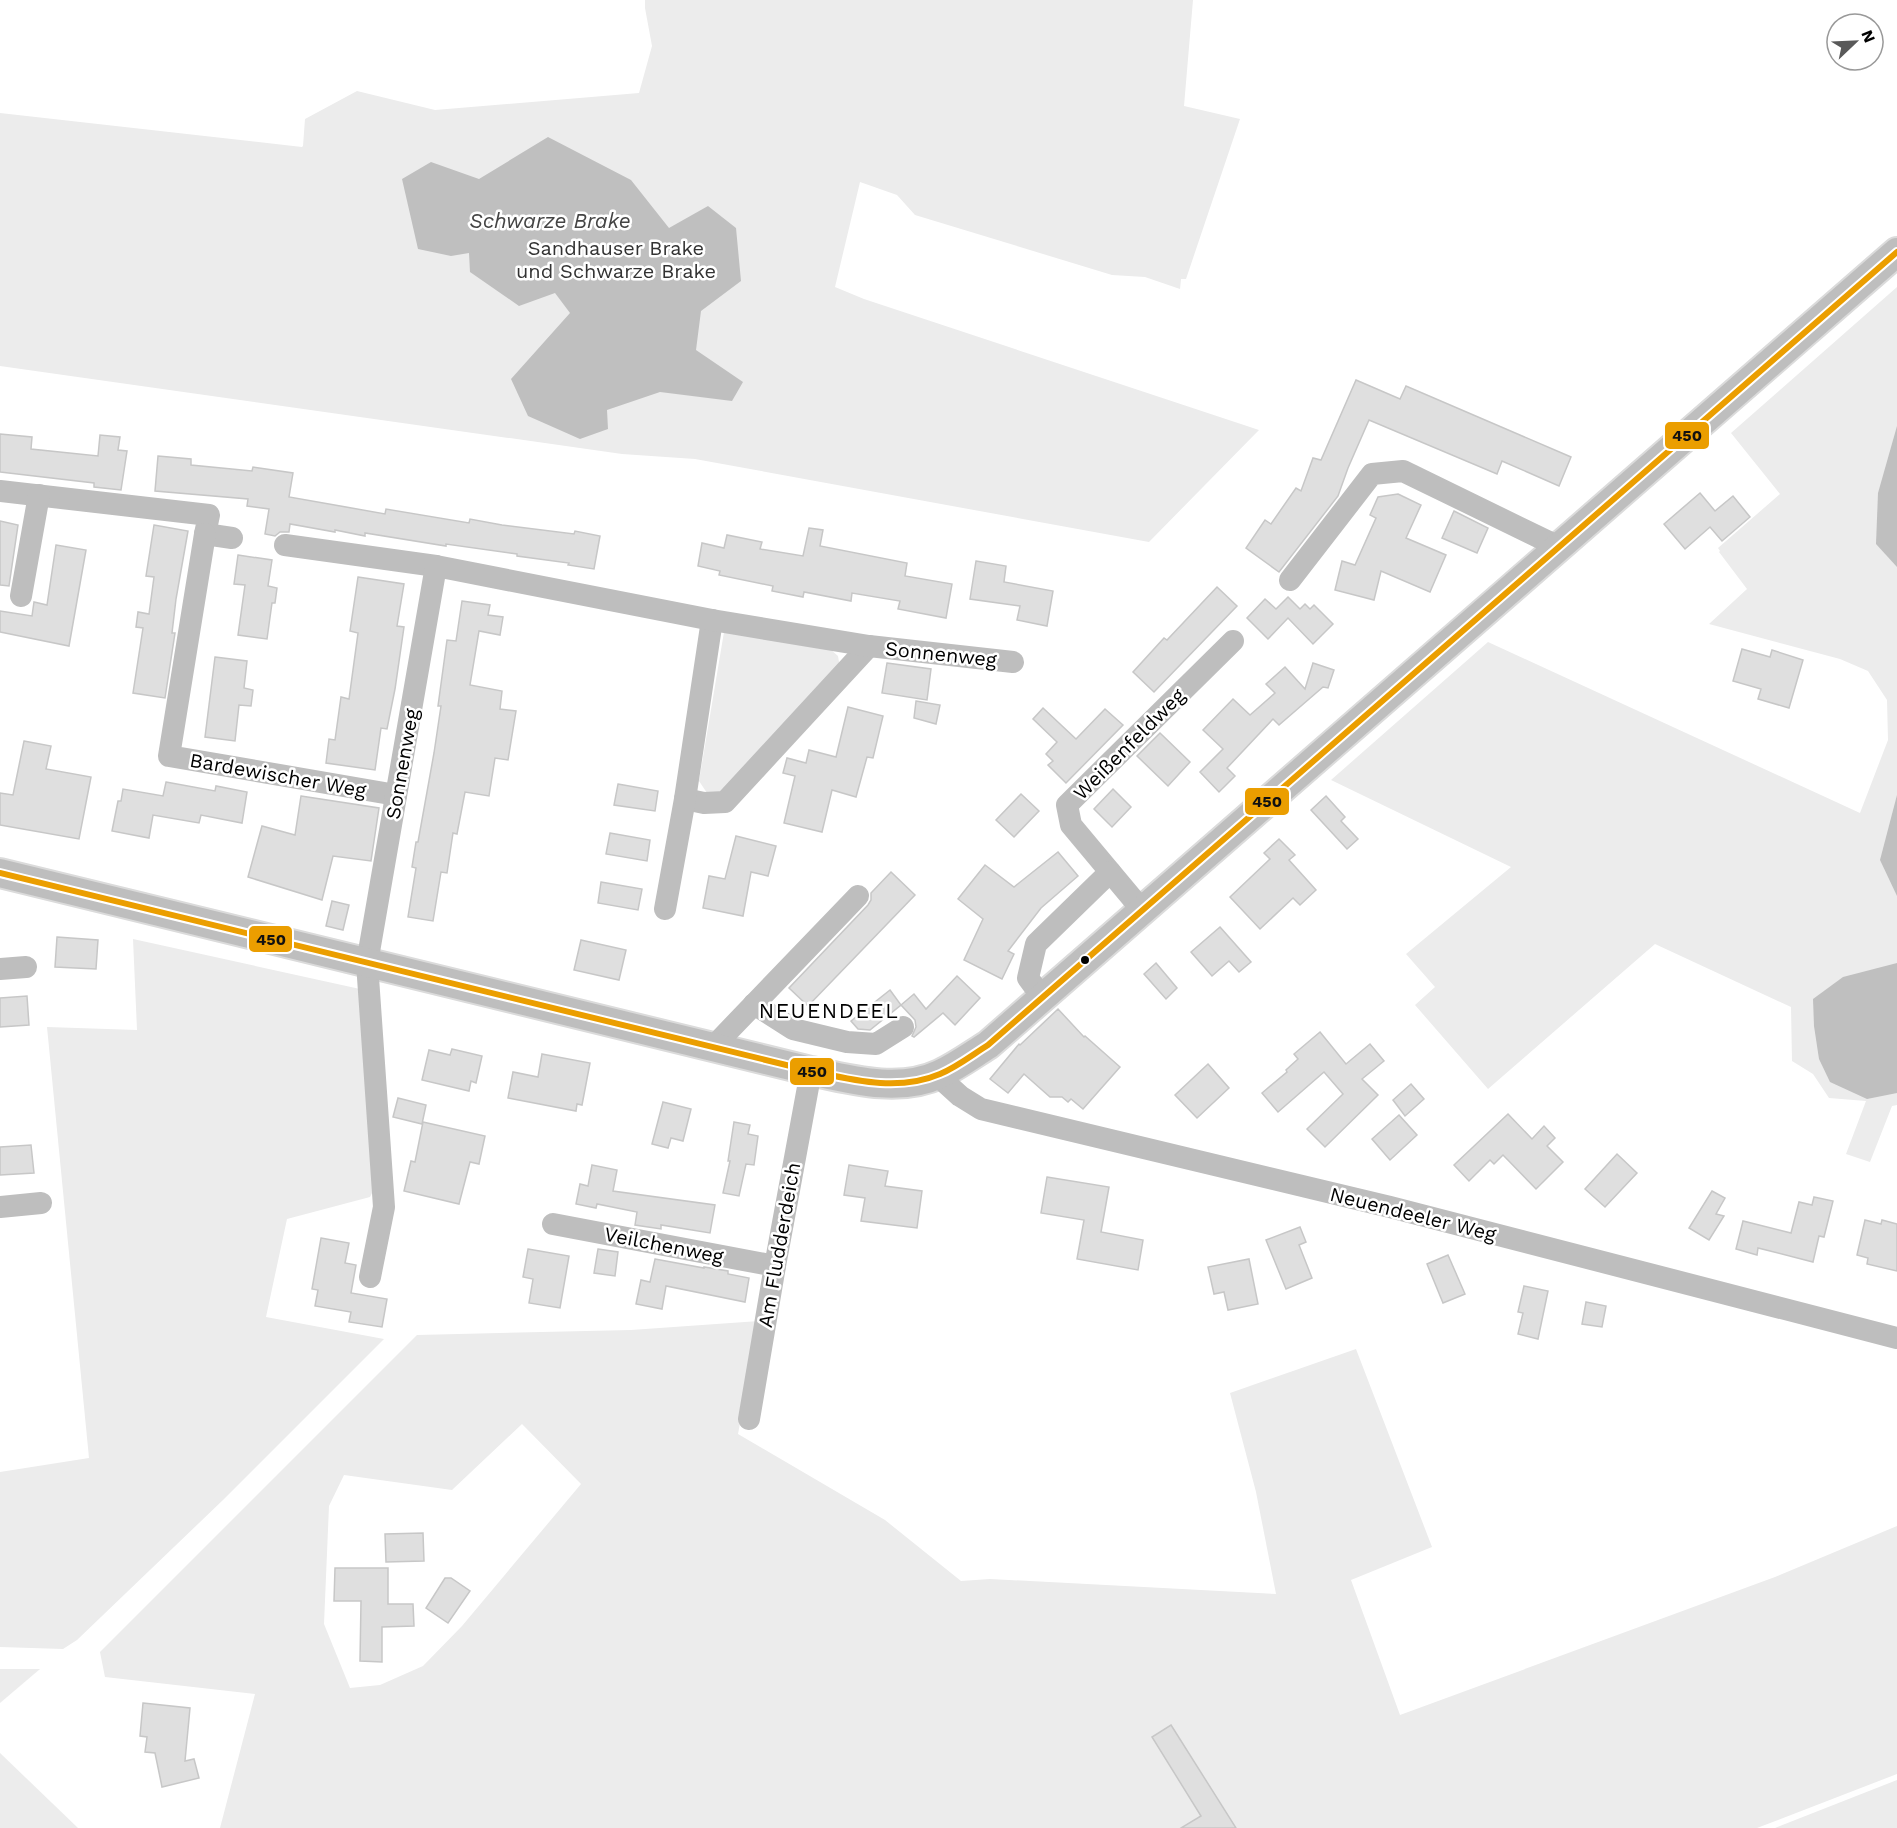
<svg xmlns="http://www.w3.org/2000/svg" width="1897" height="1828" font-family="'Work Sans',sans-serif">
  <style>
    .green { fill: #ececec; fill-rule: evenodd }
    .water { fill: #bfbfbf }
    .building { fill: #dfdfdf; stroke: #c7c7c7; stroke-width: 1.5 }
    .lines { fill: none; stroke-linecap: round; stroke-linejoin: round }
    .major-casing { stroke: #dbdbdb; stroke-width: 32 }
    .minor { stroke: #bebebe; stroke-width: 22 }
    .major { stroke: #bebebe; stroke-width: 28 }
    .bus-1-casing { stroke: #fff; stroke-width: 10 }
    .bus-1 { stroke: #eb9e00; stroke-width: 6 }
    .bus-dot { fill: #000; stroke: #fff; stroke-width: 2 }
    .labels { text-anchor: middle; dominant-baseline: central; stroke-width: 5; stroke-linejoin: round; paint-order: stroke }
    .park-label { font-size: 20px; fill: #333; stroke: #fff }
    .street-label { font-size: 20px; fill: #000; stroke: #fff }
    .water-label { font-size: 21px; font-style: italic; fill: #444; stroke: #fff }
    .neighbourhood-label { font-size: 21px; letter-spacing: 1.5px; fill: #000; stroke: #fff }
    .line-badge { stroke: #fff; stroke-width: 2 }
    .pale-badge-label { font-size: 16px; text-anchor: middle; font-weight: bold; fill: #111 }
  </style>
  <rect width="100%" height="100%" fill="#fff"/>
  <!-- green -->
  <g class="green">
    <polygon points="645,0 1193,0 1184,106 1240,119 1186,279 1181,279 1180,289 1145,277 1112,275 915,215 897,195 860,182 835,287 864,299 1259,430 1149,542 695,459 622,454 0,366 0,113 302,147 303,146 305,119 357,91 435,110 639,93 652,46 645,8"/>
    <polygon points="1897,287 1897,1105 1892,1106 1870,1162 1846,1154 1866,1101 1829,1098 1813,1074 1792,1061 1791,1007 1655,944 1488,1089 1415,1005 1435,987 1406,954 1511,867 1331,780 1488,642 1860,813 1888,740 1887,700 1868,671 1840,659 1709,624 1747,589 1719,552 1720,551 1718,548 1780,494 1731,433"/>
    <polygon points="724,632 830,649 838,656 840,668 722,794 707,793 699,781"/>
    <polygon points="133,939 360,989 378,1181 370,1197 287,1219 266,1317 384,1339 223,1500 77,1640 63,1649 0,1647 0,1472 89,1458 47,1027 137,1030"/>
    <path d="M759,1321L738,1434L885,1520L961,1581L990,1579L1276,1594L1256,1492L1230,1393L1356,1349L1432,1547L1351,1580L1400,1715L1775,1577L1897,1526V1774L1757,1828H220L255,1694L105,1677L100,1652L417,1335L631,1330ZM522,1424L581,1484L462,1626L423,1666L380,1685L350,1688L324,1624L329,1506L344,1475L452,1490Z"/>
    <polygon points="0,1669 40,1669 0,1703"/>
    <polygon points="0,1753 78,1828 0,1828"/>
    <polygon points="1897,1780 1897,1828 1775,1828"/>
  </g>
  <!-- water -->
  <g class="water">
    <polygon points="548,137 631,180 669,228 708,206 736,228 741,281 701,311 696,350 743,382 732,401 660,392 607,410 608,429 580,439 528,416 511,379 570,313 555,293 519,306 470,272 469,253 451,256 418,249 402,179 431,162 479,179"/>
    <polygon points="1897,426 1897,567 1876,544 1878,493"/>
    <polygon points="1897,795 1897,896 1880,860"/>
    <polygon points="1897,963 1897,1093 1867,1099 1830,1082 1819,1059 1814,1026 1813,999 1843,977"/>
  </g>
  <!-- building -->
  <g class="building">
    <polygon points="1356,380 1400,399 1406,386 1571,457 1559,486 1502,461 1497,474 1369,420 1348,468 1338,496 1279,572 1246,548 1265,520 1271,524 1296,488 1301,491 1313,458 1321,460"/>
    <polygon points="0,434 32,437 31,449 98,456 100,435 120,437 118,450 127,451 121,490 94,487 94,483 0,472"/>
    <polygon points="158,456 191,459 191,465 252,471 253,467 293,473 289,497 346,507 385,514 386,509 469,523 470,519 502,525 574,534 575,531 600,536 594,569 568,565 569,563 517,556 517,554 446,544 446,546 365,533 365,536 335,530 335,532 290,524 289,532 280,532 275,536 265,534 269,509 247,506 248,499 155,491"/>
    <polygon points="1700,493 1715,511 1733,496 1750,517 1722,541 1710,527 1685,549 1664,524"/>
    <polygon points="1398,494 1421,505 1406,538 1446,555 1430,592 1381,571 1374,600 1335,590 1342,561 1355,565 1376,518 1370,515 1378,497"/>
    <polygon points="1454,511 1488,528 1477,553 1442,538"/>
    <polygon points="0,521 18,525 9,586 0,585"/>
    <polygon points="154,525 188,531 176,599 172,633 175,633 165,698 133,693 143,628 136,627 138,612 149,614 154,577 146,576"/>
    <polygon points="809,528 823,530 820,546 907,563 905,576 952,584 946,618 898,609 900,601 852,593 851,601 804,592 803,597 772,591 773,586 719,575 720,571 698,566 702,543 724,548 727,535 762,542 760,549 803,556"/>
    <polygon points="56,545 86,550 69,646 0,632 0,611 32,616 34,602 47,605"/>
    <polygon points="238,555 272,560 268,586 277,588 275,603 272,603 267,639 238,635 245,585 234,584"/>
    <polygon points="976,561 1006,566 1004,582 1053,591 1047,626 1017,620 1020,606 970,599"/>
    <polygon points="358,577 404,584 397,626 404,627 395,689 387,729 381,728 375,770 326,763 329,739 335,740 341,697 349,699 358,633 350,631"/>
    <polygon points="1217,587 1237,606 1154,692 1133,672 1164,638 1167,640"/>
    <polygon points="1288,597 1300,609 1305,604 1310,609 1314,605 1333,624 1313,644 1288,618 1268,639 1247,618 1265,599 1276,609"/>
    <polygon points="462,601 490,605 488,615 503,617 500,635 479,631 470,685 502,691 500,709 516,711 508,760 495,758 489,796 465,792 457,834 453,833 447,873 441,872 433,921 408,917 416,868 412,867 416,842 418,842 434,753 441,706 438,706 447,640 456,641"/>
    <polygon points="1742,649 1770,657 1772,650 1803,660 1789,708 1758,699 1761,689 1733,681"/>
    <polygon points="215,657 247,661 244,688 253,690 251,706 239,705 235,741 205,737"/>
    <polygon points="887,663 931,669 927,700 882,693"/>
    <polygon points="1313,663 1334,670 1328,688 1323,687 1279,725 1273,719 1227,768 1235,776 1219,792 1200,772 1223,749 1203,730 1233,699 1250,715 1275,693 1266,684 1285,667 1305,689"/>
    <polygon points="916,701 940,705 936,724 914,718"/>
    <polygon points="848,707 883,716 873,758 867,757 856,797 832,790 822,832 784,823 795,776 783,773 787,758 806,763 809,750 836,757"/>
    <polygon points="1043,708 1076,739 1105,709 1123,725 1066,783 1048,765 1053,761 1046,754 1057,742 1033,719"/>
    <polygon points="1160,733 1190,762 1168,786 1137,756"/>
    <polygon points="24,741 51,746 46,769 91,777 79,839 0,825 0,793 13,795"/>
    <polygon points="166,782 215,791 216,786 247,792 242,823 201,815 199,823 153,815 149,838 112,831 118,801 121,801 123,789 163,796"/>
    <polygon points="618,784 658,791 655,811 614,805"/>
    <polygon points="1113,789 1131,807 1112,827 1094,809"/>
    <polygon points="1021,794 1039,811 1014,837 996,820"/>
    <polygon points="301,796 379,808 371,861 333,856 322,900 248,877 262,826 295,835"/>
    <polygon points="1326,796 1345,817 1341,821 1358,839 1347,849 1311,810"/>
    <polygon points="610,833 650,840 647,861 606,854"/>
    <polygon points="736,836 776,846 768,876 751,872 743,916 703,908 709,876 725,879"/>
    <polygon points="1279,839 1295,855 1289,860 1316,890 1300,905 1293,898 1260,929 1230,897 1270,859 1264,853"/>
    <polygon points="1058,852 1078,876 1041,908 1008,951 1014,954 1002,979 964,960 983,919 958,899 985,865 1014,887"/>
    <polygon points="891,872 915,895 808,1006 789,988 868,905 871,900 871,893"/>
    <polygon points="601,882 642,889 638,910 598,903"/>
    <polygon points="332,901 349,905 343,930 326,926"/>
    <polygon points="1220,927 1251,962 1239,972 1229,961 1212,976 1191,952"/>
    <polygon points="57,937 98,940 96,969 55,967"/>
    <polygon points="581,940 626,950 619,980 574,970"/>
    <polygon points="1156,963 1177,988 1166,999 1144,974"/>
    <polygon points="957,976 980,998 955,1025 943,1013 914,1037 912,1036 916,1027 915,1020 901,1005 914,994 926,1009"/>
    <polygon points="890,990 901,1005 870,1030 858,1029 851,1021"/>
    <polygon points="27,996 29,1025 0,1027 0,998"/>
    <polygon points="1058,1009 1084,1037 1085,1036 1120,1067 1083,1109 1071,1099 1068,1102 1062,1097 1050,1097 1024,1074 1008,1093 990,1079 1019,1044 1020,1045"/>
    <polygon points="1320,1032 1346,1064 1370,1044 1384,1061 1362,1079 1378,1095 1325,1147 1307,1129 1343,1094 1324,1072 1278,1112 1262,1093 1287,1072 1286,1070 1298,1059 1294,1054"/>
    <polygon points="452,1049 482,1056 476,1083 471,1081 469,1091 422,1080 429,1050 450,1055"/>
    <polygon points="542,1054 590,1063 582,1105 577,1104 576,1111 508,1098 513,1072 538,1077"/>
    <polygon points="1208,1064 1229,1088 1197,1118 1175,1095"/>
    <polygon points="1411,1084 1424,1099 1405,1116 1393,1100"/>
    <polygon points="398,1098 426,1105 422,1124 393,1117"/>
    <polygon points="663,1102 691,1109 683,1141 671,1138 668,1148 652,1144"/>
    <polygon points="1508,1114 1532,1139 1544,1126 1555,1138 1547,1146 1563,1162 1536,1189 1503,1155 1494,1164 1490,1160 1469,1181 1454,1165"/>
    <polygon points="1399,1115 1417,1135 1390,1160 1372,1139"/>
    <polygon points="423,1122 485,1136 479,1164 470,1162 459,1204 404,1191 411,1161 415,1162"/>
    <polygon points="734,1122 750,1125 748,1134 758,1136 754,1165 746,1164 739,1196 723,1193 730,1161 728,1161"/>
    <polygon points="31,1145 34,1173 0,1175 0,1147"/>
    <polygon points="1617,1154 1637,1173 1605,1207 1585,1189"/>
    <polygon points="592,1165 617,1170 613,1191 715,1205 710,1233 661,1225 661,1229 635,1225 637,1212 597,1204 596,1208 576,1204 580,1184 588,1186"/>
    <polygon points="849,1165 888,1171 885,1186 922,1191 917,1228 861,1221 865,1198 844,1195"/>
    <polygon points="1047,1177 1109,1187 1101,1232 1143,1240 1138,1270 1077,1259 1084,1220 1041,1213"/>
    <polygon points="1712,1191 1725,1198 1716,1214 1724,1216 1709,1240 1689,1228"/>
    <polygon points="1814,1197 1833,1201 1824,1237 1819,1236 1813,1262 1758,1248 1757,1255 1736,1249 1743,1221 1791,1233 1799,1202 1812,1205"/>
    <polygon points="1865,1220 1881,1224 1882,1220 1897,1224 1897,1271 1867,1264 1868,1258 1857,1255"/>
    <polygon points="1300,1227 1306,1242 1299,1245 1312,1278 1286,1289 1266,1240"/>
    <polygon points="321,1238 349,1243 345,1263 356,1265 351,1293 387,1299 382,1327 349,1322 351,1312 315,1306 318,1290 312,1289"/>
    <polygon points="528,1249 569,1256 560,1308 529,1303 533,1279 523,1277"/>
    <polygon points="598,1249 618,1252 615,1276 594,1273"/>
    <polygon points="1448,1255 1465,1294 1443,1303 1427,1264"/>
    <polygon points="655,1259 704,1268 704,1267 728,1271 728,1274 749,1278 745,1302 666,1286 662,1309 636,1304 641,1280 650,1282"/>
    <polygon points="1249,1259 1258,1304 1228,1310 1224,1292 1214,1294 1208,1267"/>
    <polygon points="1524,1286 1548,1291 1538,1339 1518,1334 1523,1313 1518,1312"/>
    <polygon points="1586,1302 1606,1306 1602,1327 1582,1324"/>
    <polygon points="423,1533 424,1561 386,1562 385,1534"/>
    <polygon points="335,1568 388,1568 388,1604 413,1604 414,1626 382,1627 382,1662 360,1661 361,1601 334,1601"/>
    <polygon points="445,1578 451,1578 470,1591 448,1623 426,1608"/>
    <polygon points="143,1703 190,1708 185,1761 194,1759 199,1778 162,1787 155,1753 145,1752 147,1737 140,1736"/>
    <polygon points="1171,1725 1236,1828 1181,1828 1201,1816 1152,1737"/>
  </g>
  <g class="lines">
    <!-- major casing -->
    <g class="major-casing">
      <path id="major" d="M0,873L811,1071C852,1080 900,1093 940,1074C957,1066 972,1055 988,1045L1897,252"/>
    </g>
    <!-- minor -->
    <g class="minor">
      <polyline points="0,491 209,515 205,534 232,538"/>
      <polyline points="205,534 169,756 396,795"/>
      <polyline points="285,545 436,566"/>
      <polyline points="1290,580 1372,474 1403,471 1559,547"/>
      <polyline points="21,596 39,495"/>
      <polyline points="685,799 704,803 725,802 869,646"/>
      <polyline points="665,909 685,799 712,620"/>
      <polyline points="1142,910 1071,825 1067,805 1233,641"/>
      <polyline points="0,969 26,967"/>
      <polyline points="1042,997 1028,978 1036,944 1110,872"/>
      <polyline points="754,1004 793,1029 847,1042 876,1044 903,1027"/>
      <polyline points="713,1047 858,896"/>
      <polyline points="938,1076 960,1096 981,1109 1390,1207 1897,1338"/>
      <polyline points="0,1207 41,1203"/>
      <polyline points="553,1224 775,1266"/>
      <polyline points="370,1277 384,1207 367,963 436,566 712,620 869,646 1013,662"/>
      <polyline points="749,1419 775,1266 811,1071"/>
    </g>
    <!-- major -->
    <use href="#major" class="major"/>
    <!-- bus-1 casing -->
    <g class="bus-1-casing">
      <path id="bus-1" d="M0,873L811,1071C853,1080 898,1092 940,1074C957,1067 972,1055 988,1045L1897,252"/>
    </g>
    <!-- bus-1 -->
    <use href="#bus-1" class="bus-1"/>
  </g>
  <!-- markers -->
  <circle class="bus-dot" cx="1085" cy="960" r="5"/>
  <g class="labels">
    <!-- park labels -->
    <g class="park-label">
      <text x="616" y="248">Sandhauser Brake<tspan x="616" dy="23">und Schwarze Brake</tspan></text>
    </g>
    <!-- street labels -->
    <g class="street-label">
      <text transform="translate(941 654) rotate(6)">Sonnenweg</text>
      <text transform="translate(1129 744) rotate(-45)">Weißenfeldweg</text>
      <text transform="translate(402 764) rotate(-80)">Sonnenweg</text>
      <text transform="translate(278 775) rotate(10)">Bardewischer Weg</text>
      <text transform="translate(1413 1214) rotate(14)">Neuendeeler Weg</text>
      <text transform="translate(664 1245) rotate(11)">Veilchenweg</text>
      <text transform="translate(779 1245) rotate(-80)">Am Fludderdeich</text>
    </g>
    <!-- water labels -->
    <g class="water-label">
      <text x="550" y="220">Schwarze Brake</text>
    </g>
    <!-- neighbourhood labels -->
    <g class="neighbourhood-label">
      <text x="829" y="1010">NEUENDEEL</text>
    </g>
  </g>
  <g class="line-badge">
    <rect x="1664" y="421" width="46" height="29" rx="6" fill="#eb9e00"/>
    <rect x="1244" y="787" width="46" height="29" rx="6" fill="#eb9e00"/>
    <rect x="248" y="925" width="45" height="28" rx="6" fill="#eb9e00"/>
    <rect x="789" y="1057" width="46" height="29" rx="6" fill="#eb9e00"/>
  </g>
  <g class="pale-badge-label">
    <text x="1687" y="441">450</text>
    <text x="1267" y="807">450</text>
    <text x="271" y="945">450</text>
    <text x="812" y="1077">450</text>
  </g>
  <!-- north arrow -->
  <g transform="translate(1855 42) rotate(67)"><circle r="28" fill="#ffffff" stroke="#999999" stroke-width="1.5"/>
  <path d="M0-4.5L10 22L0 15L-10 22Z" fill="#595959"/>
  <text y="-9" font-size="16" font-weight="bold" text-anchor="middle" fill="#000000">N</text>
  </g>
</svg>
